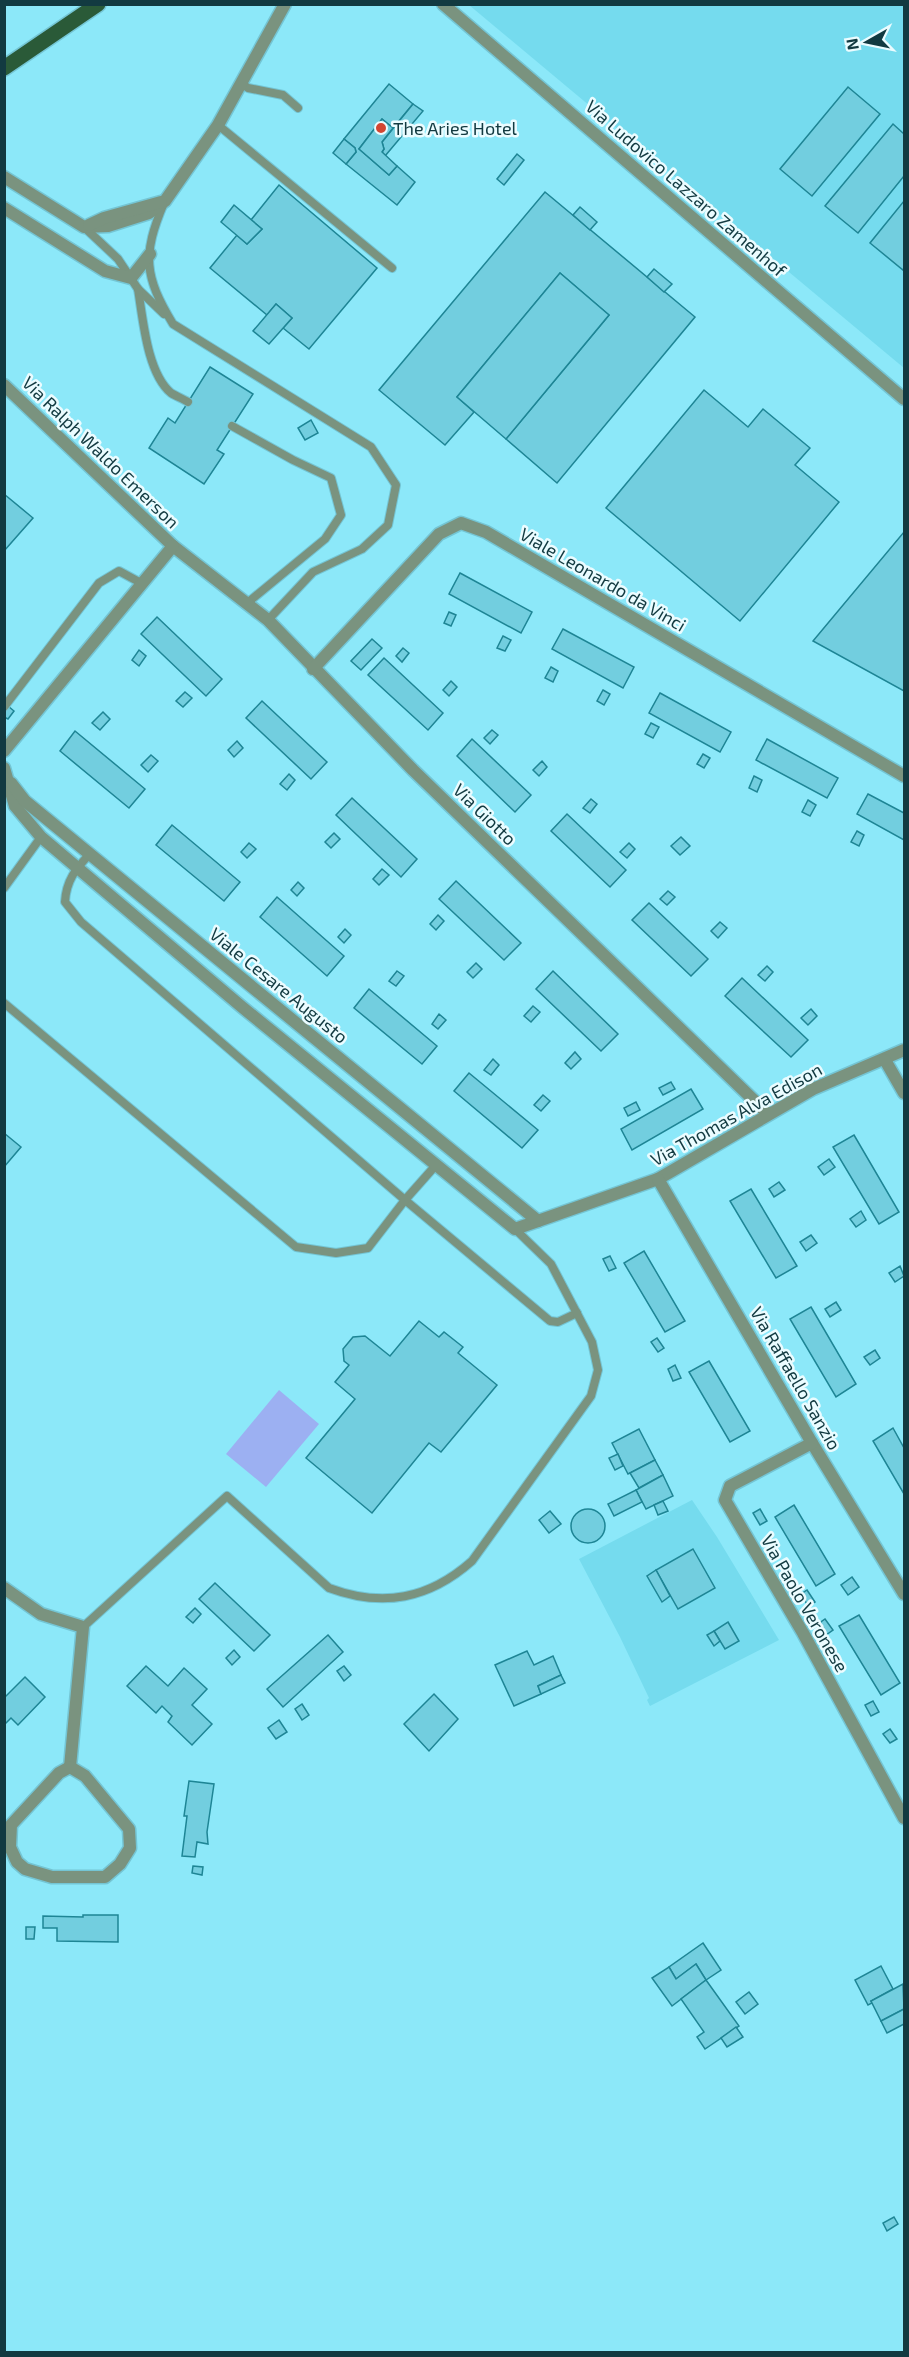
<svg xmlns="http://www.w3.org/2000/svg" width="909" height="2357" font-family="'Exo 2',sans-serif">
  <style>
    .built { fill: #75dbee }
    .green { fill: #9cb0f2 }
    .building { fill: #72cedf; stroke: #1e8595; stroke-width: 1.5 }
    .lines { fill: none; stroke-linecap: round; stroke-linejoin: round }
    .lane-casing { stroke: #74c5d4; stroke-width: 10 }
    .street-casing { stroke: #74c5d4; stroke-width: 15 }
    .primary-casing { stroke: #74c5d4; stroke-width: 18 }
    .lane { stroke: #7a937f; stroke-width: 8 }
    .street { stroke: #7a937f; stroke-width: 12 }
    .primary { stroke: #2a5a38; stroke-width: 15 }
    .poi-dot { fill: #d24632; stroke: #ebfcff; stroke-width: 2 }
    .labels { text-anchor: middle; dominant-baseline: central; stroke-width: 5; stroke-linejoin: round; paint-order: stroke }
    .poi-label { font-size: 18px; fill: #123a41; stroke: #ebfcff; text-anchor: start }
    .street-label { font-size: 18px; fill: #123a41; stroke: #ebfcff }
  </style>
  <rect width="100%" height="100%" fill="#8ce8f9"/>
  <!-- built -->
  <g class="built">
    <polygon points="469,5 904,5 904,368 572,91"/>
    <polygon points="692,1500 717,1537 779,1640 650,1706 647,1700 649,1698 620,1637 579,1559"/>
  </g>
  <!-- green -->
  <polygon class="green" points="279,1390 319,1424 266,1487 226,1454"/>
  <!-- building -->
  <g class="building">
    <polygon points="389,84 413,104 393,128 382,119 359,149 389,175 397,166 415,182 397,205 346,164 356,152 355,148 344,139"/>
    <polygon points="848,87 880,114 812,196 780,169"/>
    <polygon points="413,104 423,111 385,156 382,152 384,149 382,142"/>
    <polygon points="382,119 393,128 382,142 384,149 382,152 397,166 389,175 359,149"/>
    <polygon points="893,124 904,134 904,176 858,233 825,206"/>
    <polygon points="344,139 355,148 356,152 346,164 333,153"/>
    <polygon points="517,154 524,160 504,185 497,179"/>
    <polygon points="279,185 377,268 309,349 283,328 292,318 276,304 267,315 210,268 237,235 247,244 262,229 251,220"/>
    <polygon points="545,192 695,317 557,483 506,439 609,315 560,273 457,397 474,412 445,445 379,390"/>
    <polygon points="904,201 904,268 903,270 870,243"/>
    <polygon points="234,205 262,229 247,244 221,222"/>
    <polygon points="580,207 597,222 590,230 573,215"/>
    <polygon points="654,269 672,284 664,292 647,277"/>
    <polygon points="560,273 609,315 506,439 457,397"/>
    <polygon points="276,304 292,318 269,344 253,331"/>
    <polygon points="210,367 253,394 217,450 224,454 204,484 149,448 168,418 175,423"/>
    <polygon points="704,390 748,427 763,409 810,448 795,465 839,502 740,621 606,508"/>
    <polygon points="311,420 318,433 305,440 298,428"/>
    <polygon points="4,494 33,518 4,551"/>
    <polygon points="904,532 904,691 813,641"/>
    <polygon points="460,573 532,612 521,633 449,594"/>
    <polygon points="449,612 456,615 451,626 444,623"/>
    <polygon points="157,617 222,679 206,696 141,634"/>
    <polygon points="563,629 634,667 623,688 552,649"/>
    <polygon points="503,636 511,640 505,651 497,648"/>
    <polygon points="372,639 382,648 361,670 351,661"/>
    <polygon points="403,648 409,653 402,662 396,656"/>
    <polygon points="139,650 146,656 139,666 132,660"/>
    <polygon points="384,658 443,713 428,730 368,675"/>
    <polygon points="551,667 558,671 553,682 545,678"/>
    <polygon points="451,681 457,687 449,696 443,690"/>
    <polygon points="603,690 610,694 604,705 597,701"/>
    <polygon points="185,692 192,698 183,707 176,701"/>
    <polygon points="660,693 731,732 720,752 649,713"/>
    <polygon points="262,701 327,762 311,779 246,718"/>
    <polygon points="8,706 14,711 8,719 4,717 4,711"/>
    <polygon points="103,712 110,719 100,730 92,723"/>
    <polygon points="651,723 659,727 653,738 645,734"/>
    <polygon points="492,730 498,735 490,744 484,738"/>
    <polygon points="75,731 145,789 129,808 60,751"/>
    <polygon points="472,739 531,795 515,812 457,756"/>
    <polygon points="767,739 838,778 827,798 756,760"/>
    <polygon points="237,741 243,748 234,757 228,750"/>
    <polygon points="703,754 710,758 704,768 697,764"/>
    <polygon points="151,755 158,761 148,772 141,765"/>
    <polygon points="542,761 547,767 539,776 533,770"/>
    <polygon points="289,774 295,780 287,790 280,784"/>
    <polygon points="754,776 762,780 757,792 749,788"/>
    <polygon points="868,794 904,813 904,840 857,814"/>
    <polygon points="352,798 417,859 401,877 336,815"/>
    <polygon points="591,799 597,804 590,813 583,808"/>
    <polygon points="808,800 816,805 810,816 802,812"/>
    <polygon points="567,814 626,870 610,887 551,831"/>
    <polygon points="172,825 240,882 224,901 156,845"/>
    <polygon points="857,831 864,835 859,846 851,842"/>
    <polygon points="334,833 340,839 331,848 325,842"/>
    <polygon points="681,837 690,846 680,855 671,846"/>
    <polygon points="249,843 256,849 247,858 241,852"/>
    <polygon points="629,843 635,849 627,858 620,852"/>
    <polygon points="382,869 389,875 379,885 373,879"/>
    <polygon points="456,881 521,943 504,960 439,899"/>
    <polygon points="298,882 304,888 297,896 291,890"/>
    <polygon points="668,891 675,897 667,905 660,899"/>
    <polygon points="277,897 344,956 327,976 260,917"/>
    <polygon points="649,903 708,959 691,976 632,920"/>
    <polygon points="438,915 444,921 436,930 430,924"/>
    <polygon points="720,922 727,928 718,938 711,931"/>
    <polygon points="345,929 351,935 344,943 338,937"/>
    <polygon points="476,963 482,969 473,978 467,972"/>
    <polygon points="767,966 773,972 765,981 758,975"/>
    <polygon points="397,971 404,976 396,986 389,981"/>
    <polygon points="553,971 618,1034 601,1051 536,989"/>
    <polygon points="742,978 808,1040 791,1057 725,996"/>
    <polygon points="369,989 437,1046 422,1064 354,1008"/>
    <polygon points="533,1006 540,1012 531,1022 524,1016"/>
    <polygon points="811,1009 817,1016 808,1025 801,1018"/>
    <polygon points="439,1014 446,1020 438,1029 432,1024"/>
    <polygon points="575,1052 581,1059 571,1069 565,1063"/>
    <polygon points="493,1059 499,1065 491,1075 484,1070"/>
    <polygon points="469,1073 538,1130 522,1148 454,1091"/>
    <polygon points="671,1082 675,1089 663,1095 659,1088"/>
    <polygon points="691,1089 703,1109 632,1150 621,1129"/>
    <polygon points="543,1095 550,1101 541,1111 534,1105"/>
    <polygon points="636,1102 640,1110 628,1116 624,1108"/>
    <polygon points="4,1133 21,1147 4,1167"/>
    <polygon points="854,1135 899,1212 879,1224 833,1147"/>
    <polygon points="829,1159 835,1167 824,1175 818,1167"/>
    <polygon points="779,1182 785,1190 774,1197 769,1189"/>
    <polygon points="751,1189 797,1266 776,1278 730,1201"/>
    <polygon points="861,1211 866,1220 856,1227 850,1219"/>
    <polygon points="811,1235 817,1243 806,1251 800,1242"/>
    <polygon points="644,1251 685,1321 665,1332 624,1263"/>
    <polygon points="610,1256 616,1268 609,1271 603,1259"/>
    <polygon points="900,1266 904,1276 895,1282 889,1273"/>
    <polygon points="836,1302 841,1310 830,1317 825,1309"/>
    <polygon points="811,1307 856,1384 836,1397 790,1319"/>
    <polygon points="419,1321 439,1337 444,1332 463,1347 458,1353 497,1385 441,1452 429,1443 372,1513 306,1458 355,1399 335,1382 349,1365 344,1361 343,1349 353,1337 365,1336 390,1356"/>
    <polygon points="657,1338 664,1348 658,1352 651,1342"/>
    <polygon points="875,1350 880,1358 870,1365 864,1357"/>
    <polygon points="709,1361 750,1431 730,1442 689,1372"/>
    <polygon points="675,1365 681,1378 673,1381 668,1369"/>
    <polygon points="893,1428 904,1448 904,1494 873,1441"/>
    <polygon points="639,1429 655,1460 628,1474 612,1443"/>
    <polygon points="618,1454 623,1466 615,1470 609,1458"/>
    <polygon points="655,1460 663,1475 639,1488 630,1473"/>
    <polygon points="663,1475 673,1496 646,1509 636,1490"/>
    <polygon points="636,1490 642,1502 614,1516 608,1504"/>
    <polygon points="663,1501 668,1511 658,1515 654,1505"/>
    <polygon points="794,1505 835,1574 816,1586 775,1517"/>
    <polygon points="760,1509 767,1521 760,1525 753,1513"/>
    <circle cx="588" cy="1526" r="17"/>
    <polygon points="550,1511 561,1524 549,1533 539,1520"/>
    <polygon points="693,1549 715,1588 678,1609 656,1570"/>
    <polygon points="656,1570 670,1596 662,1602 647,1576"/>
    <polygon points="852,1577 859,1587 848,1595 841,1585"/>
    <polygon points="215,1583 270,1635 254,1651 199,1599"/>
    <polygon points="807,1590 815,1602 808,1606 801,1594"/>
    <polygon points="195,1608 201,1614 193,1623 186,1617"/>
    <polygon points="859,1615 900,1683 881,1695 839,1626"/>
    <polygon points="825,1619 833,1630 826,1635 818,1624"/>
    <polygon points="728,1622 739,1641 725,1649 714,1631"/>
    <polygon points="714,1631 720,1641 714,1646 707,1635"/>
    <polygon points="328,1635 343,1652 283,1707 267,1689"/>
    <polygon points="234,1650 240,1657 232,1665 226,1658"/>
    <polygon points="527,1651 534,1665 553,1656 561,1675 538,1686 541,1694 514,1706 495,1665"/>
    <polygon points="146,1666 168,1686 184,1668 207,1689 192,1705 212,1724 192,1745 168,1722 172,1716 162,1706 156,1713 127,1686"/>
    <polygon points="344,1666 351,1675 344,1681 337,1671"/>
    <polygon points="561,1675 565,1683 541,1694 538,1686"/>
    <polygon points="25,1677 45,1697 18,1725 11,1718 4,1725 4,1698"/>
    <polygon points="434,1694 458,1719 429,1751 404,1724"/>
    <polygon points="873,1701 879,1712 871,1716 865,1705"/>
    <polygon points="302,1704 309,1715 302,1720 295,1709"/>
    <polygon points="279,1720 287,1732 276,1739 268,1728"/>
    <polygon points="890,1729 897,1739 890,1743 883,1734"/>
    <polygon points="189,1781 214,1784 207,1832 208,1844 197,1842 195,1857 182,1856 187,1816 184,1816"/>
    <polygon points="193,1866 203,1867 202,1875 192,1873"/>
    <polygon points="83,1915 118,1915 118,1942 57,1941 57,1928 43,1928 43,1916 83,1917"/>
    <polygon points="26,1927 35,1927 34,1939 26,1939"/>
    <polygon points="703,1943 721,1970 706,1980 696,1964 676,1979 669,1967"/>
    <polygon points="696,1964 706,1980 672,2006 652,1978 669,1967 676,1979"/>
    <polygon points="881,1966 893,1989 871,2001 872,2003 868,2005 855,1980"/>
    <polygon points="706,1980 739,2026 705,2049 697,2037 704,2032 681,1999"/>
    <polygon points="903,1984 904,2009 881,2021 871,2001"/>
    <polygon points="749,1992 758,2004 745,2014 736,2002"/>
    <polygon points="904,2009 904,2024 887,2033 881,2021"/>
    <polygon points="736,2027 743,2037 727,2047 721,2038"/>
    <polygon points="894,2217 898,2224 887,2231 883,2223"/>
  </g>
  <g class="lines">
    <!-- lane casing -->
    <g class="lane-casing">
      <g id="lane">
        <polyline points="241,83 248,88 283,95 298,108"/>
        <polyline points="218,125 392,268"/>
        <path d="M164,203C142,255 144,276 173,324L371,447L396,485L388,525L362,549L313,572L268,620"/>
        <polyline points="84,227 118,259 138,289 164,314"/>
        <path d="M138,289C143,319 147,373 171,393C176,396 183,399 188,402"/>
        <polyline points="232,426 293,460 331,478 341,515 325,539 246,604"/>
        <polyline points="4,707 99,583 119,571 141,583"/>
        <path d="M90,854C76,868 66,881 65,902L81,922L405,1200L550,1321L558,1322L577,1313"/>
        <polyline points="4,888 41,837"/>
        <polyline points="4,1003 296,1247 336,1253 368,1248 405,1200 436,1165"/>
        <path d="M83,1627L227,1496L329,1588C383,1608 429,1599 472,1561L591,1396L598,1370L592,1342L551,1264L515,1229"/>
      </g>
    </g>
    <!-- street casing -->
    <g class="street-casing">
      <g id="street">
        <polyline points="443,4 904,399"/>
        <polyline points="4,177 84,227 108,226 149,213 165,201 218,125 285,4"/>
        <polyline points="4,208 105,271 131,278 150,254"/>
        <polyline points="89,225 104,218 161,202"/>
        <polyline points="4,385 173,546 268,620 413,770 768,1114"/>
        <polyline points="313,669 439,534 461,523 486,532 904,776"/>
        <polyline points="4,751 173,546"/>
        <polyline points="4,768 15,806 41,837 242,1007 515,1229 658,1179 813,1089 904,1050"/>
        <polyline points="11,783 25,801 538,1221"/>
        <polyline points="885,1060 904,1093"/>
        <polyline points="658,1179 812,1443 904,1594"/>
        <polyline points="812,1443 730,1486 725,1500 803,1633 904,1818"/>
        <polyline points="4,1588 41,1614 83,1627 70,1767"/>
        <polygon points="70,1767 85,1776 129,1829 130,1848 120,1864 105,1877 52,1877 25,1869 17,1862 10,1847 11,1825 59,1773"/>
      </g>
    </g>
    <!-- primary casing -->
    <g class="primary-casing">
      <polyline id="primary" points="4,68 98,4"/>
    </g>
    <!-- lane -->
    <use href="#lane" class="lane"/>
    <!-- street -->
    <use href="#street" class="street"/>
    <!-- primary -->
    <use href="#primary" class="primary"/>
  </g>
  <!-- markers -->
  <circle class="poi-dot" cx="381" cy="128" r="6"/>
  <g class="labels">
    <!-- poi labels -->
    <g class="poi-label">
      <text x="393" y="128">The Aries Hotel</text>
    </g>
    <!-- street labels -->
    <g class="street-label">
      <text transform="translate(686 188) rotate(41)">Via Ludovico Lazzaro Zamenhof</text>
      <text transform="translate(101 452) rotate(44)">Via Ralph Waldo Emerson</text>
      <text transform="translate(603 579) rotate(30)">Viale Leonardo da Vinci</text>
      <text transform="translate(485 814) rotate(44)">Via Giotto</text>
      <text transform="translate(279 985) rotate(39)">Viale Cesare Augusto</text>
      <text transform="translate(736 1114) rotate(-29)">Via Thomas Alva Edison</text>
      <text transform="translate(796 1378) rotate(60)">Via Raffaello Sanzio</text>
      <text transform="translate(805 1603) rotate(60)">Via Paolo Veronese</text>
    </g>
  </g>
  <!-- border -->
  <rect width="909" height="2357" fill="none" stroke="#123a41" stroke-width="12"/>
  <!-- north arrow -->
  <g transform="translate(867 42) rotate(261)" stroke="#ebfcff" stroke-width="4.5" paint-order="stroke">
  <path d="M0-4.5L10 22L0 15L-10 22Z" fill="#123a41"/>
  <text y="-9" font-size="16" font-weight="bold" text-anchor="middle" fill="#123a41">N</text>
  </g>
</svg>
